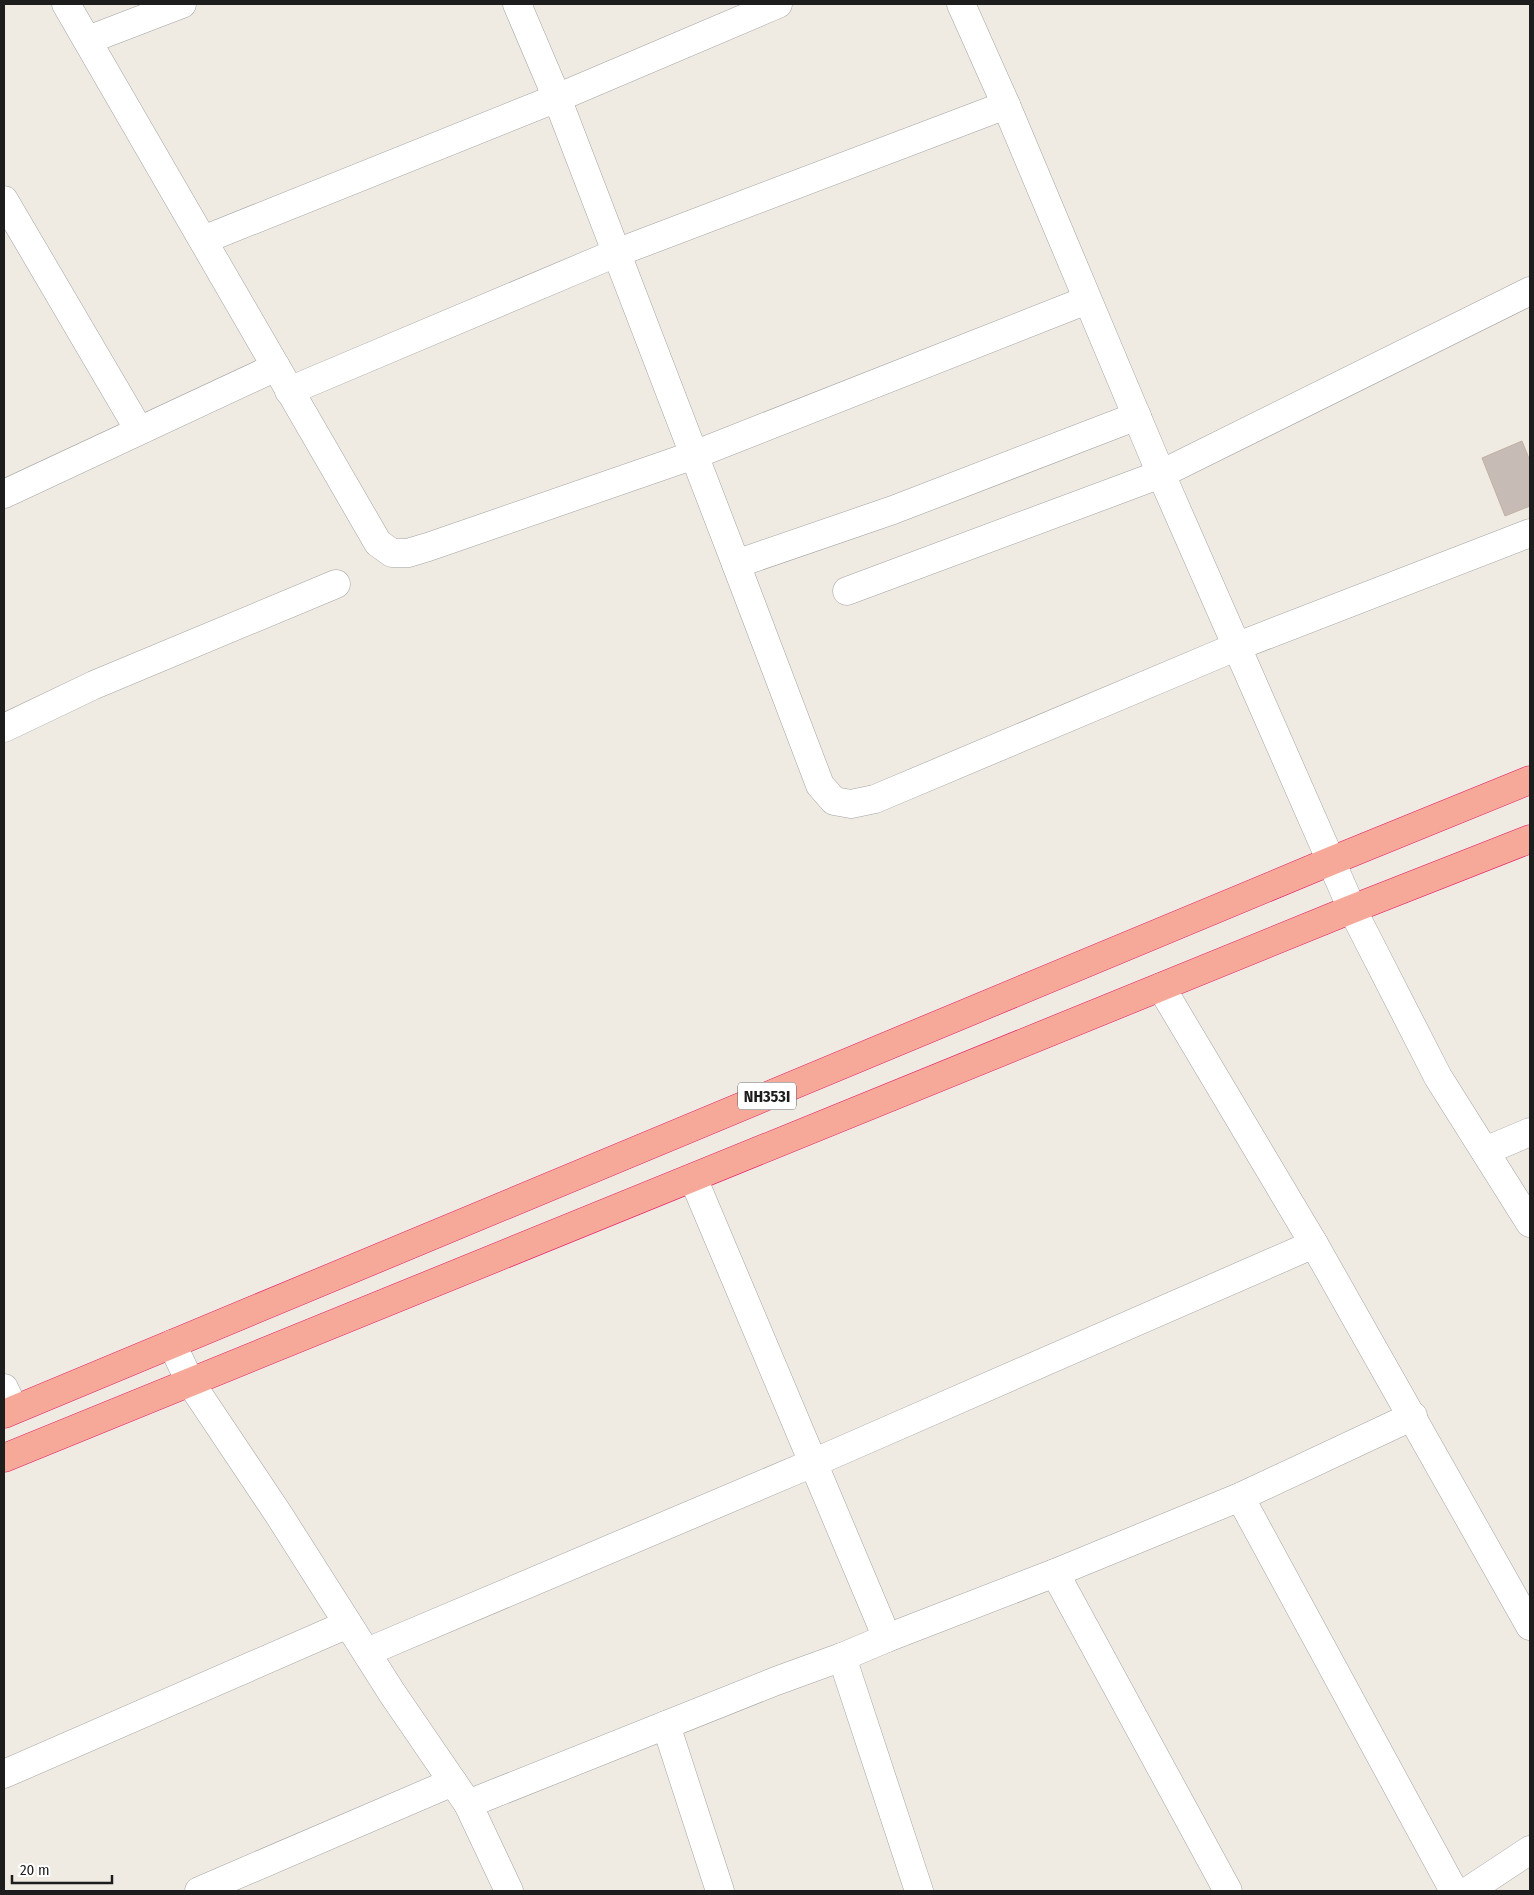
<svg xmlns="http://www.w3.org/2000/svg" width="1534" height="1895" font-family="'Fira Sans Condensed',sans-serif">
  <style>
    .building { fill: #c7bcb5; stroke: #c2b0a3 }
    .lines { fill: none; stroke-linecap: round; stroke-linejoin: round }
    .minor-casing { stroke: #a4a4a4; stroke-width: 29 }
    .trunk-casing { stroke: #e61665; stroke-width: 29 }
    .minor { stroke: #fff; stroke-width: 28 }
    .trunk { stroke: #f6a998; stroke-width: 28 }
    .labels { text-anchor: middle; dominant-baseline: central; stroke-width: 4.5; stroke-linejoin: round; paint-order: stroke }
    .shield { fill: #fff; stroke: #616161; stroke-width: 1 }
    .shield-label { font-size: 16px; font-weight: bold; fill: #1d1d1d }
  </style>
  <rect width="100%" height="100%" fill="#efeae2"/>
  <!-- building -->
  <polygon class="building" points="1522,441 1530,461 1530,506 1505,516 1482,458"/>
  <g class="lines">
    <!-- minor casing -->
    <g class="minor-casing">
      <g id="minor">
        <polyline points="66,4 378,543 392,553 408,553 428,547 694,455 1087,300"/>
        <polyline points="517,4 557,98 736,564 893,510 1137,416"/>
        <polyline points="961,4 1006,105 1161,474 1352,909 1438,1077 1530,1223"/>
        <polyline points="88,40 182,4"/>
        <polyline points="4,200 139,430"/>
        <polyline points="203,240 557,98 778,4"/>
        <polyline points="289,391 616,253 1006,105"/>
        <polyline points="4,494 276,367"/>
        <polyline points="736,564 820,785 834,801 851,804 875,799 1238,646 1530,533"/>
        <polyline points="847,591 1161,474 1530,291"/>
        <polyline points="4,728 94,685 336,584"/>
        <polyline points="1161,987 1314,1244 1530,1626"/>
        <polyline points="1485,1151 1530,1132"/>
        <polyline points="693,1178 887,1638 842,1657 919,1891"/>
        <polyline points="172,1344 190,1382 279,1515 392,1693 468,1804 509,1891"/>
        <polyline points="4,1388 14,1409"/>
        <polyline points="1240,1497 1454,1891"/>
        <polyline points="1055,1573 1228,1891"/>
        <polyline points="887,1638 1055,1573 1240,1497 1413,1416"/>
        <polyline points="367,1652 813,1463 1314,1244"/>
        <polyline points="666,1725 720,1891"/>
        <polyline points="4,1774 348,1624"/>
        <polyline points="468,1804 776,1681 842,1657"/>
        <polyline points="199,1891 453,1782"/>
        <polyline points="1468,1891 1530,1850"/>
      </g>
    </g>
    <!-- trunk casing -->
    <g class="trunk-casing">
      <g id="trunk">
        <polyline points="4,1414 1331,861 1530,780"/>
        <polyline points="4,1458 1352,909 1530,839"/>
      </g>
    </g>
    <!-- minor -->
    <use href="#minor" class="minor"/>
    <!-- trunk -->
    <use href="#trunk" class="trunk"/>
  </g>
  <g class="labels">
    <!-- shield labels -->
    <rect class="shield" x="738" y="1082.5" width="58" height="27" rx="4"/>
    <g class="shield-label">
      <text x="767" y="1096">NH353I</text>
    </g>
  </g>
  <!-- border -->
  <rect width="1534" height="1895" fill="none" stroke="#1d1d1d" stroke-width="10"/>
  <!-- scale -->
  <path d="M12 1875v8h100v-8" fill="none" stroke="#1d1d1d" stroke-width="2.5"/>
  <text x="20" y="1875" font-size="15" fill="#1d1d1d" stroke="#ffffff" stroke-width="4" paint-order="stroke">20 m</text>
</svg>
